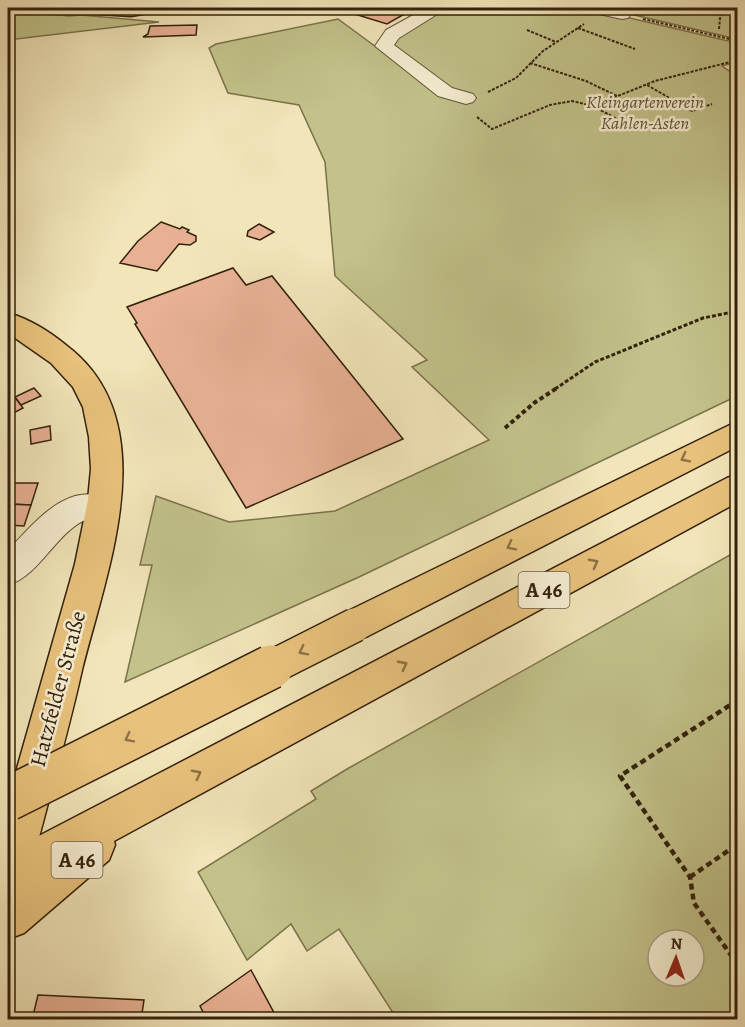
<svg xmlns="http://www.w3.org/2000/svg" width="745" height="1027" font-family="Alegreya,serif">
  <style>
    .green { fill: #c2c28a; stroke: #7a724c; stroke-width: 1.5; fill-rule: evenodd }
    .building { fill: #e8b194; stroke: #33210d; stroke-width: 1.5 }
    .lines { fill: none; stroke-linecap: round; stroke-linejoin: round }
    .minor-casing { stroke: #625238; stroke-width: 2 }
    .major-casing { stroke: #33210d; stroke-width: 3 }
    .highway-casing { stroke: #33210d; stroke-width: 3 }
    .path-far3 { stroke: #33210d; stroke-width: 2; stroke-dasharray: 3 1.5; stroke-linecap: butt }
    .path-far2 { stroke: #33210d; stroke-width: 3; stroke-dasharray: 4 2; stroke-linecap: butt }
    .path-far1 { stroke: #33210d; stroke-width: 4; stroke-dasharray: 4.5 3; stroke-linecap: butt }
    .path { stroke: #33210d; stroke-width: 4.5; stroke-dasharray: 6 4; stroke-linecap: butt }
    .minor { fill: #f6eed2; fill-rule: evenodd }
    .major { fill: #e8c27c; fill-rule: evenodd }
    .highway { fill: #e8c27c; fill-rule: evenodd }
    .highway-bridge-far1-casing { stroke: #33210d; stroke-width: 36; stroke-linecap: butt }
    .highway-bridge-casing { stroke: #33210d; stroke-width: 46; stroke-linecap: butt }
    .highway-bridge-far1 { stroke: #e8c27c; stroke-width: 33 }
    .highway-bridge { stroke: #e8c27c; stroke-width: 43 }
    .oneway { stroke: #8e7244 }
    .labels { text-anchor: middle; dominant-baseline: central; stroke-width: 5; stroke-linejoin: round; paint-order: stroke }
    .far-park-label { font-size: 18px; font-style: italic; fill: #5e5132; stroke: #f6eed2 }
    .shield { fill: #f6eed2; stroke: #6e5e48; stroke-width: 1.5 }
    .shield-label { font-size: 21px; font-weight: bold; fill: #33210d }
    .street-label { font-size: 22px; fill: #33210d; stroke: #f6eed2 }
  </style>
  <rect width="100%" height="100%" fill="#f1e5b9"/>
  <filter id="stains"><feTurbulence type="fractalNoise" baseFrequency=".00333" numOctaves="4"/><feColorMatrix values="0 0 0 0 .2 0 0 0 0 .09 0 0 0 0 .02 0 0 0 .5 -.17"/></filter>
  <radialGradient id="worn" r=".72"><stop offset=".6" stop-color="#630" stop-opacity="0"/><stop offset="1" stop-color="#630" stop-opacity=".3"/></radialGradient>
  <!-- green -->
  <g class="green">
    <polygon points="447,8 587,8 737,43 737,62 722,66 738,77 737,396 359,577 125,682 152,565 140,565 156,496 229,522 335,511 489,440 412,367 427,360 335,276 325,162 299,105 228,93 209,48 216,44 338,19 383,52 396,37"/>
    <polygon points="604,8 737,8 737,39"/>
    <polygon points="8,10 69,16 81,15 159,22 8,40"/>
    <path d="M737,551V1019H397L339,929L307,951L291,924L247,960L198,872L316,799L311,791L347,769ZM658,940H694V976H658Z"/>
  </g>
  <!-- building -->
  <g class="building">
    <polygon points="335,8 415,8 387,24"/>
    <polygon points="197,25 196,35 143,37 148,34 150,26"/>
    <polygon points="161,222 180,229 182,227 189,230 187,232 196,236 196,241 190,245 179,244 157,271 120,263 138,241"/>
    <polygon points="259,224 274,232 260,240 247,236 248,231"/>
    <polygon points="233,268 246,285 272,276 403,439 246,508 135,324 137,323 127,307"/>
    <polygon points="8,388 23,408 8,416"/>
    <polygon points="34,388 41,396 21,405 15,397"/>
    <polygon points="50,426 51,440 31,444 30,430"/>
    <polygon points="11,483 38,483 31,505 8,504"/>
    <polygon points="8,504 31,505 24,526 8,525"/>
    <polygon points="251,970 278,1020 207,1020 200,1006"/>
    <polygon points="38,995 144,1000 141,1020 32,1020"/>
  </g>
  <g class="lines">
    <!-- minor casing -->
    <g class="minor-casing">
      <g id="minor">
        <polygon points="426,8 447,8 399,38 394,45 452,88 473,94 476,98 473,102 466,104 438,96 375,46 386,30"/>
        <polygon points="587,8 616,8 628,10 631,14 628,18 622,19 590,12"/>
        <path d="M104,493L115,497L120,506L115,515C105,518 92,517 83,521C54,536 39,576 8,585V550C27,531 48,504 75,496C84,494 95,494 104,493Z"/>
      </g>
    </g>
    <!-- major casing -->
    <g class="major-casing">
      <g id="major">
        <polygon points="73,8 158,8 155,12 131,16 82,13 76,12"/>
        <path d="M8,313C30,319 50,332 67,346C167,422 106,572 82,670C72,715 60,759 48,803C41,830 34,859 23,885L8,892V800L75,564L88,500L91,469L89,437L83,407L73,387L51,363L8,333Z"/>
      </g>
    </g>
    <!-- highway casing -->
    <g class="highway-casing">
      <g id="highway">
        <polygon points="738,421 738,446 368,636 355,641 342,636 337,625 342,614"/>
        <polygon points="738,474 738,502 114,841 115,845 109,860 24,933 8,939 8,852 727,478"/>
      </g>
    </g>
    <!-- path-far3 -->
    <g class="path-far3">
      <polyline points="187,8 224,8"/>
      <polyline points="643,19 738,41"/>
      <polyline points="578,28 635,49"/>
      <polyline points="719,29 721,8"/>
      <polyline points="527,30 556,42"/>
      <polyline points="530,63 586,81 617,96"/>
      <polyline points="647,85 692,111 712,104"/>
      <polyline points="488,92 516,78 543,51 584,24"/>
      <polyline points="593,106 636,129"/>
      <polyline points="477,117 492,129 550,105 572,101 593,106 655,81 738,60"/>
    </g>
    <!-- path-far2 -->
    <polyline class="path-far2" points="555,389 595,362 703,318 738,311"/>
    <!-- path-far1 -->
    <polyline class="path-far1" points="505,428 534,403 557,388"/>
    <!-- path -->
    <g class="path">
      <polyline points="738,700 620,776 690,877 694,903 738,965"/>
      <polyline points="690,877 738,844"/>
      <polyline points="730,955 738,951"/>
    </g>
    <!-- minor -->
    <use href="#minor" class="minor"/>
    <!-- major -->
    <use href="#major" class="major"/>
    <!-- highway -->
    <use href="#highway" class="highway"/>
    <!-- highway-bridge-far1 casing -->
    <g class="highway-bridge-far1-casing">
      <polyline id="highway-bridge-far1" points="268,669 355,625"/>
    </g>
    <!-- highway-bridge casing -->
    <g class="highway-bridge-casing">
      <polyline id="highway-bridge" points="8,799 271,667"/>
    </g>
    <!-- highway-bridge-far1 -->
    <use href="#highway-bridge-far1" class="highway-bridge-far1"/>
    <!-- highway-bridge -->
    <use href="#highway-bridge" class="highway-bridge"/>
  </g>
  <!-- one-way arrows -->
  <defs><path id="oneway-chevron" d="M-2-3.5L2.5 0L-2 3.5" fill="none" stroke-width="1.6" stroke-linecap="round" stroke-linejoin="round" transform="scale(1.5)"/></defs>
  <g class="oneway">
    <use href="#oneway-chevron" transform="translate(685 458) rotate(153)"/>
    <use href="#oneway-chevron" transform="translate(511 546) rotate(153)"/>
    <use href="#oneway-chevron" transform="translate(594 563) rotate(-28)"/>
    <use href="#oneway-chevron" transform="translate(303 651) rotate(153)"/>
    <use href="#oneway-chevron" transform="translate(403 665) rotate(-28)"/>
    <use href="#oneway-chevron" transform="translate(129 738) rotate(153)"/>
    <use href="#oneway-chevron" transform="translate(197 774) rotate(-28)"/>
  </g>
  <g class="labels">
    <!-- far-park labels -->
    <g class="far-park-label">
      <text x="645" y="102">Kleingartenverein<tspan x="645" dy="21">Kahlen-Asten</tspan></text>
    </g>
    <!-- shield labels -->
    <g class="shield">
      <rect x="518.5" y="572" width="51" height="36" rx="4.5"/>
      <rect x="51.5" y="842" width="51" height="36" rx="4.5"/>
    </g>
    <g class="shield-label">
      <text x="544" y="590">A 46</text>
      <text x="77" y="860">A 46</text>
    </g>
    <!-- street labels -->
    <g class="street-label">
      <text transform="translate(58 689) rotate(-75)">Hatzfelder Straße</text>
    </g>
  </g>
  <!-- margin -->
  <rect width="745" height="1027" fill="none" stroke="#f1e5b9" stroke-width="30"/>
  <rect x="9" y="9" width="727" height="1009" fill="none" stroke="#33210d" stroke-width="3"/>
  <rect x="15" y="15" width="715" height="997" fill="none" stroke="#33210d" stroke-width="1.5"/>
  <!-- north arrow -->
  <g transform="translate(676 958) rotate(2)"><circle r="28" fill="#f6eed2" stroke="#a89c83" stroke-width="1.5"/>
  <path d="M0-4.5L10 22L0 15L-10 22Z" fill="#8f2418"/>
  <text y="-9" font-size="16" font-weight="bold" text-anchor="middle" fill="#33210d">N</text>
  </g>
  <rect width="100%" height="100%" filter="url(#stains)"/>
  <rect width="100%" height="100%" fill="url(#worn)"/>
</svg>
